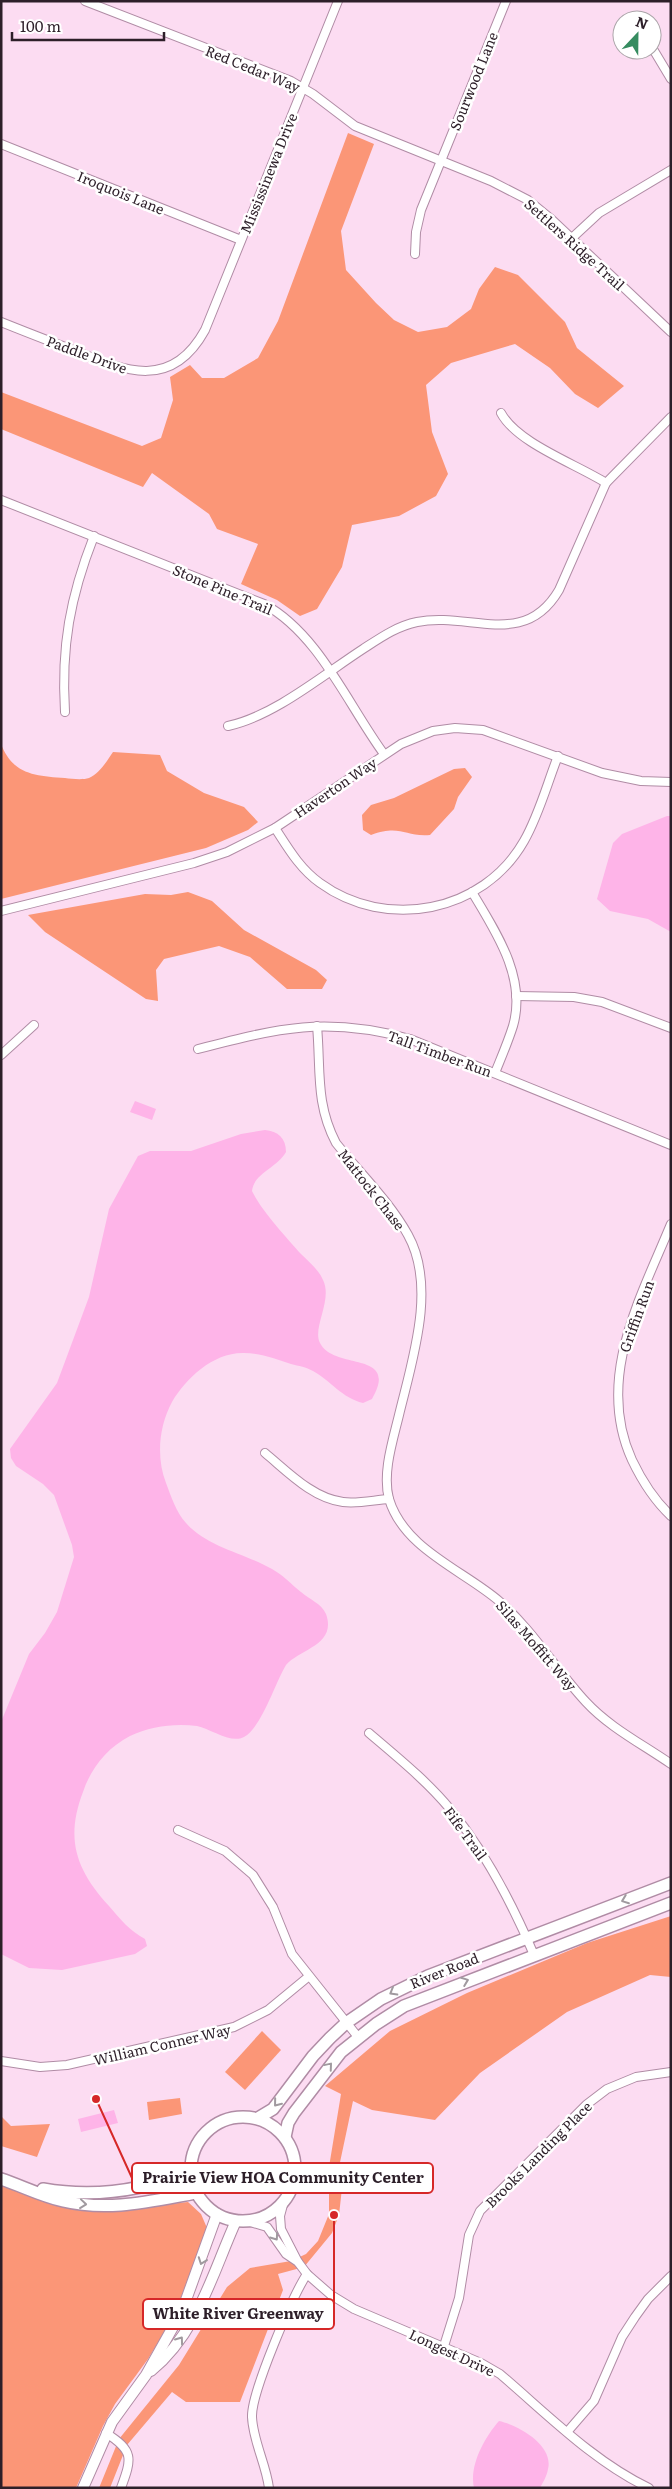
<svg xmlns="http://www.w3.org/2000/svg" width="672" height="2489" font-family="Literata,serif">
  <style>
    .green { fill: #fb9677 }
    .water { fill: #feb4e8 }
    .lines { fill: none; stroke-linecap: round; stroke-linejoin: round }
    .minor-casing { stroke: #b08ca5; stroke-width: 10 }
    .tertiary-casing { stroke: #b08ca5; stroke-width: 12 }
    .secondary-casing { stroke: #b08ca5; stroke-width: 14 }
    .minor { stroke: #fff; stroke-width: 8 }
    .tertiary { stroke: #fff; stroke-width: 10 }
    .secondary { stroke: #fff; stroke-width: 11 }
    .oneway { stroke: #a09a9f }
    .labels { text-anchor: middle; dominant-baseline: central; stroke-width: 5; stroke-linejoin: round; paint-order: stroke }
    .street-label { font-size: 14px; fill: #2d1f29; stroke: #fff }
    .leader { fill: none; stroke: #d62828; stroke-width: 2 }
    .callout-dot { fill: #d62828; stroke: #fff; stroke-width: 2 }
    .callout { fill: #fff; stroke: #d62828; stroke-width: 2 }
    .callout-label { font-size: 15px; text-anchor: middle; font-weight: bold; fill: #2d1f29 }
  </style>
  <rect width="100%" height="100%" fill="#fcdcf2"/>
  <!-- green -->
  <g class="green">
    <polygon points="348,133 374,144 341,231 346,270 376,303 394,320 418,332 447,327 471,309 479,289 495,267 518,275 565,322 577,348 624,386 598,408 575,394 550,368 515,344 451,363 426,385 432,432 448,474 436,496 399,516 352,525 342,567 317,609 300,616 277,600 241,584 258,544 217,529 209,514 152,473 143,487 1,429 1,392 142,446 161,438 173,400 170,377 190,365 202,378 224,378 258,358 278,321"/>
    <path d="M1,744C13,775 36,776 65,778C72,779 83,780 89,778C99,774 107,761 113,752L160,755L167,771L204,793L244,807L258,822L248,830L206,848L1,899Z"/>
    <path d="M465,768L472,777L458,797L454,809L430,835C404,837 401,824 371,835L363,830L362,815L371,805L394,798L454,769Z"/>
    <polygon points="188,892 212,901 244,930 316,970 327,980 322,989 287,989 250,957 219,946 164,959 156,970 158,1001 146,999 45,932 28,915 145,894 171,895"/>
    <polygon points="671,1916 671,1977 650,1975 567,2012 480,2073 435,2120 372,2110 353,2101 339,2167 342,2188 339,2215 332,2233 304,2267 278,2274 283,2290 240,2402 186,2402 172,2392 127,2445 110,2488 99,2488 119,2439 179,2365 227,2287 250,2268 291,2261 306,2254 318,2241 329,2214 329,2167 341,2094 325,2086 390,2031 467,1993 587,1943"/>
    <polygon points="262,2031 281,2050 245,2090 225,2072"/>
    <polygon points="180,2098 182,2114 149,2120 147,2102"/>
    <polygon points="1,2116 11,2126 50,2124 37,2157 1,2146"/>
    <polygon points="1,2184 104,2211 188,2202 201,2214 207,2228 174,2316 148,2359 115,2404 103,2426 76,2488 1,2488"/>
  </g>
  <!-- water -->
  <g class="water">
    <polygon points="667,816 671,816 671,932 648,919 610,911 597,899 613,843 622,834"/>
    <polygon points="135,1101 156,1109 152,1120 130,1112"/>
    <path d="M265,1130C278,1131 286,1138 286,1152C277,1168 254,1173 252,1191C261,1210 287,1238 301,1254C309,1262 319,1270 323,1280C333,1300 312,1328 320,1343C334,1371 400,1350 372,1399L363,1403C342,1398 331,1381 313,1371C306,1367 299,1366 291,1364C276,1359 261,1353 244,1353C214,1352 186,1378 172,1402C159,1426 156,1457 166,1483C171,1496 176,1512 186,1523C207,1547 244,1553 272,1569C283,1575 291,1584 301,1592C310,1600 321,1603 326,1614C337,1645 300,1649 286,1665C275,1683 262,1727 244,1737C231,1744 211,1729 197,1726C176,1723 150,1726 130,1736C107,1748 91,1768 83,1792C65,1839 76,1870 109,1906C120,1919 130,1931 145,1939L147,1946L135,1954L62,1970L29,1968L1,1954V1722L29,1654L45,1633L57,1612L74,1557L72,1545L54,1495L43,1484L16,1466L11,1458L10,1449L57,1383L89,1297L109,1209L138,1156L150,1151H191L241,1134Z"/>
    <polygon points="114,2110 118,2123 81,2132 78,2119"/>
    <path d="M499,2421C518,2425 554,2445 548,2469C547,2476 543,2482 540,2488H474C469,2466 484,2438 499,2421Z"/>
  </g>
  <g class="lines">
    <!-- minor casing -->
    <g class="minor-casing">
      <g id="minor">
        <polyline points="85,1 291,81 313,94 355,126 491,181 528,200 550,218 671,332"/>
        <polyline points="653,49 671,79"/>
        <polyline points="1,144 241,240"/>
        <polyline points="572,238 599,213 671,170"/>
        <polyline points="415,254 416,232 421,210 506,1"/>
        <path d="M1,322C26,332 51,342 76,351C126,372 172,390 205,330L338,1"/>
        <path d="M501,413C517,443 576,464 606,483"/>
        <path d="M1,500L264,604C319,634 348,705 384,754"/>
        <path d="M65,712C61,647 70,597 94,536"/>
        <path d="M228,726C274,716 323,675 363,649C380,638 397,626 417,622C469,611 524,650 559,590L606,483L671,417"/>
        <path d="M275,828C288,848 300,869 320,883C386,931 483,913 524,841C539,815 547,784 558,756"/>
        <path d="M472,892C496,932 527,978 513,1026C508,1042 501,1058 495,1073"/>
        <polyline points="1,911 194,863 227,852 275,828 401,744 433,731 455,728 483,730 602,773 641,781 671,782"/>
        <polyline points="516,996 574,997 602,1002 671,1028"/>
        <path d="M317,1026C321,1069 315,1103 336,1143C360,1173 390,1202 408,1235C437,1287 412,1361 399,1415C393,1440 382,1473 389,1499C404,1549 463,1570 499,1601C533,1630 556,1670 586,1702C609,1727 642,1744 671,1764"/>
        <path d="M198,1049C279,1028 326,1016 410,1039L671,1145"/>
        <polyline points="1,1055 34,1025"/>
        <path d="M671,1224C640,1299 595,1379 632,1460C642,1481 654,1500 671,1516"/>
        <path d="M265,1453C287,1471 312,1498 343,1502C358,1504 374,1500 389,1499"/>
        <path d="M369,1733C397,1757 427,1781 450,1809C486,1853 512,1903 534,1955"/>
        <polyline points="178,1830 225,1851 253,1875 273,1907 292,1954 358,2037"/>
        <polyline points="1,2061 40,2067 67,2065 234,2027 268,2010 308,1977"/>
        <polyline points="284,2201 280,2216 281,2229 298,2262"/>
        <path d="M247,2221L267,2227L286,2254L298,2262L307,2274L331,2295L354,2309L481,2363L500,2374C547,2414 594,2462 649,2488"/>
        <polyline points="444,2346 459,2298 469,2235 480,2211 586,2105 607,2089 636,2077 671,2072"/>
        <polyline points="568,2431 594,2401 622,2337 635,2317 648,2299 671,2276"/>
        <path d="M106,2433C134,2451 132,2458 121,2488"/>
        <path d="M269,2488C266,2464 253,2441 252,2417C251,2393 293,2295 307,2274"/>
      </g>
    </g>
    <!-- tertiary casing -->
    <g class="tertiary-casing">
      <g id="tertiary">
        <path d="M151,2371C198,2332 212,2274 236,2221"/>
        <polyline points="83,2488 112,2422 146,2375 182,2311 217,2214"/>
      </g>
    </g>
    <!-- secondary casing -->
    <g class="secondary-casing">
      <g id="secondary">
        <circle cx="243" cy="2169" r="52"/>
        <polyline points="258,2118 273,2109 313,2056 330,2038 346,2023 381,1999 428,1976 671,1883"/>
        <polyline points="285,2137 288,2123 294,2113 341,2052 376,2024 404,2006 671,1903"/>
        <path d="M1,2179C22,2186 41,2196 63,2201C109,2212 151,2201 196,2193"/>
        <path d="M43,2189C94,2198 143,2191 191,2171"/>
      </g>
    </g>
    <!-- minor -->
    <use href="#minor" class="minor"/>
    <!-- tertiary -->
    <use href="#tertiary" class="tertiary"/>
    <!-- secondary -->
    <use href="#secondary" class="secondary"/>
  </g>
  <!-- one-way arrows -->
  <defs><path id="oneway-chevron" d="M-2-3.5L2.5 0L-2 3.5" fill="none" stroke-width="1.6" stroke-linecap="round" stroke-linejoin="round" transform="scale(1.25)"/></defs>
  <g class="oneway">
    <use href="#oneway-chevron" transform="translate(625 1900) rotate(159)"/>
    <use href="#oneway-chevron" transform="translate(465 1981) rotate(-21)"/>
    <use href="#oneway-chevron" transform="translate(393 1992) rotate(150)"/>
    <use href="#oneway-chevron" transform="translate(329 2066) rotate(-50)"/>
    <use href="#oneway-chevron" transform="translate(277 2103) rotate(129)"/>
    <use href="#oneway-chevron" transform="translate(83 2204) rotate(6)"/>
    <use href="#oneway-chevron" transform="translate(275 2237) rotate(55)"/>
    <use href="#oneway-chevron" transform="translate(202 2261) rotate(110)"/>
    <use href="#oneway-chevron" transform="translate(180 2340) rotate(-54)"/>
  </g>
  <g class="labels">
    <!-- street labels -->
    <g class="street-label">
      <text transform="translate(253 68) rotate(22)">Red Cedar Way</text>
      <text transform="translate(473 81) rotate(-68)">Sourwood Lane</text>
      <text transform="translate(268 173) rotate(-68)">Mississinewa Drive</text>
      <text transform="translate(121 192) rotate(22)">Iroquois Lane</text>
      <text transform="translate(575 244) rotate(42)">Settlers Ridge Trail</text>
      <text transform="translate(87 354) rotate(20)">Paddle Drive</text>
      <text transform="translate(223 589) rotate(23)">Stone Pine Trail</text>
      <text transform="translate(335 787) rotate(-34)">Haverton Way</text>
      <text transform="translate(440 1053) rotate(20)">Tall Timber Run</text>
      <text transform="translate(372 1189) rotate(52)">Mattock Chase</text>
      <text transform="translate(636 1316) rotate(-70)">Griffin Run</text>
      <text transform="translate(537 1645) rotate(49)">Silas Moffitt Way</text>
      <text transform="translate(466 1833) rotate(54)">Fife Trail</text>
      <text transform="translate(444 1970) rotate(-22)">River Road</text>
      <text transform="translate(162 2044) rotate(-13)">William Conner Way</text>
      <text transform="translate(538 2154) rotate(-45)">Brooks Landing Place</text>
      <text transform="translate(452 2352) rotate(25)">Longest Drive</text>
    </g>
  </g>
  <!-- callouts -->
  <path class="leader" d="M96 2099L132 2178M334 2215L334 2314"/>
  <g class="callout-dot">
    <circle cx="96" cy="2099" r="5"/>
    <circle cx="334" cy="2215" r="5"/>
  </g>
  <g class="callout">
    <rect x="132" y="2163" width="301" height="30" rx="5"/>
    <rect x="143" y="2299" width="191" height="30" rx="5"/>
  </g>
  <g class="callout-label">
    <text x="283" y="2183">Prairie View HOA Community Center</text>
    <text x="238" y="2319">White River Greenway</text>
  </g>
  <!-- border -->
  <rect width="672" height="2489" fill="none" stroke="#2d1f29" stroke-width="5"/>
  <!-- north arrow -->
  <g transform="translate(637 35) rotate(22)"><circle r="24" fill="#ffffff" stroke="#aba5a9"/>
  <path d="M0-4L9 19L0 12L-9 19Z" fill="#368c60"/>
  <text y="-8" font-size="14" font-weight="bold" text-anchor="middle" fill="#2d1f29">N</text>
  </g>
  <!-- scale -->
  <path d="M12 32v8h152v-8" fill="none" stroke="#2d1f29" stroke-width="2.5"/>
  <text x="20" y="32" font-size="15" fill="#2d1f29" stroke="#ffffff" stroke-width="4" paint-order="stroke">100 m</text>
</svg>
